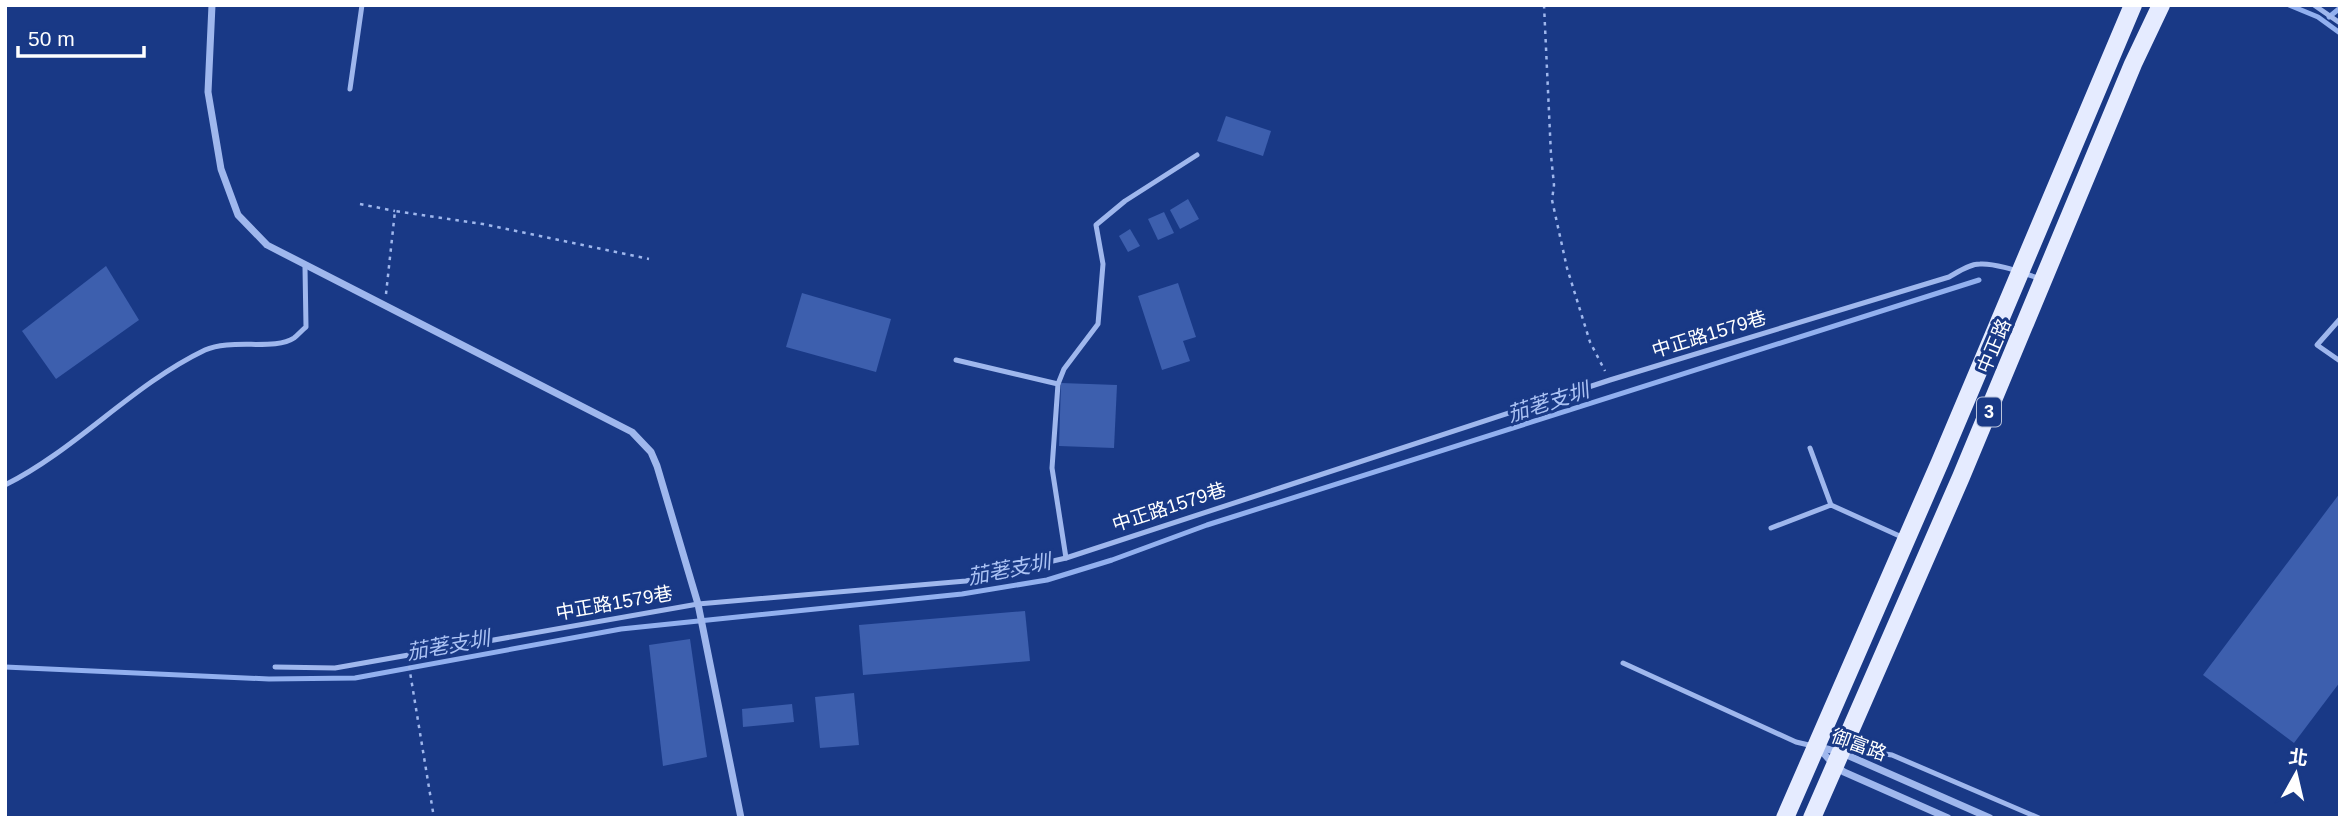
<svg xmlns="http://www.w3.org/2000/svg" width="2345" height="823" font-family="Helvetica,'Noto Sans TC',sans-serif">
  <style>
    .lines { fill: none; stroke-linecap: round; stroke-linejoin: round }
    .stream { stroke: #92b0ef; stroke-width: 5 }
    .building { fill: #3d5fae }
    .path { stroke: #9fb7ed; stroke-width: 2.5; stroke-dasharray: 3.5 5; stroke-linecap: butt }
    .service { stroke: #9fb7ed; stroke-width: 5 }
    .minor { stroke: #9fb7ed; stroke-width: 7 }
    .primary { stroke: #e5ebff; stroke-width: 18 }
    .labels { text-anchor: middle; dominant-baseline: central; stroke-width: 6; stroke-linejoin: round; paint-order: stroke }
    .shield { fill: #193986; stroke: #bac4db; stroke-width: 2 }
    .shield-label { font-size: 18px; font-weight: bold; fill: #fff }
    .street-label { font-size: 19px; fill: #fff; stroke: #193986 }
    .water-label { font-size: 21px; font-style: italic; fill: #abc2f4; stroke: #193986 }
  </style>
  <rect width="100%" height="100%" fill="#193986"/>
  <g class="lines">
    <!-- stream -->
    <g class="stream">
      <polyline points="2289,5 2318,17 2340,33"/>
      <polyline points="2329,17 2340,8"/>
      <polyline points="5,667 269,679 355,678 621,629 962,594 1047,580 1112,560 1207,525 1979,280"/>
    </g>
  </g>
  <!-- building -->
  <g class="building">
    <polygon points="1226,116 1271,131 1263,156 1217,141"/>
    <polygon points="1188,199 1199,219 1180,229 1170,210"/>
    <polygon points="1164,212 1174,233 1158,240 1148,219"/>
    <polygon points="1130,229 1140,246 1128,252 1119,236"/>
    <polygon points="106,266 139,320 56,379 22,331"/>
    <polygon points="1178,283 1196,337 1183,341 1190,361 1162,370 1138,296"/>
    <polygon points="802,293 891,319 876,372 786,347"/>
    <polygon points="1061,383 1117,385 1114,448 1059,446"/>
    <polygon points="2340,493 2340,682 2294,743 2203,675"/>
    <polygon points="1025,611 1030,661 863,675 859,625"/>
    <polygon points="690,639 707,757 663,766 649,645"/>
    <polygon points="854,693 859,745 820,748 815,697"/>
    <polygon points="792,704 794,722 743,727 742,709"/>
  </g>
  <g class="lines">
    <!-- path -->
    <g class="path">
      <polyline points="1544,5 1551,155 1554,185 1552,200 1567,268 1590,342 1605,371"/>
      <polyline points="360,204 395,211"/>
      <polyline points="386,294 395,211 483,224 649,259"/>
      <polyline points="409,666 434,818"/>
    </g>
    <!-- service -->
    <g class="service">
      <polyline points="2314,5 2340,23"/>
      <polyline points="350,89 362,5"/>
      <polyline points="2340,319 2317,345 2340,361"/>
      <polyline points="956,360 1058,384"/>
      <polyline points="1810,448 1831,505"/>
      <path d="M5,485C77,449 132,385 205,350C231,338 275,351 294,338C298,335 302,330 306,327L305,267"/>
      <polyline points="1771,528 1831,505 1904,538"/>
      <polyline points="1066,558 1052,468 1058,384 1064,369 1098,324 1103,264 1096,225 1125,201 1197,155"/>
      <polyline points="1623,663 1796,742 1813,746"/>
      <path d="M275,667L335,668L698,604L966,581L1066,558L1610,380L1949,277C1958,272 1969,264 1980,264C1998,263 2025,274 2041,279"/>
      <polyline points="1844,752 1859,750 1892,755 2039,818"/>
    </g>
    <!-- minor -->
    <g class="minor">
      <polyline points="212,5 208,92 221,169 238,215 267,245 632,432 651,452 657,466 698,604 741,818"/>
      <polyline points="1818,747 1840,752 1990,818"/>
      <polyline points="1818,747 1835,766 1844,772 1948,818"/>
    </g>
    <!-- primary -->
    <g class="primary">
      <polyline points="1785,818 1940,462 2133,5"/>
      <polyline points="1812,818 1961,477 2133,64 2161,5"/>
    </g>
  </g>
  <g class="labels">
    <!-- shield labels -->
    <rect class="shield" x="1977" y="397.5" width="24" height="29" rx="5"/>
    <g class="shield-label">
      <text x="1989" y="412">3</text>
    </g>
    <!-- street labels -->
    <g class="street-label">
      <text transform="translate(1709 334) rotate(-17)">中正路1579巷</text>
      <text transform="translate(1994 346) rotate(-67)">中正路</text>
      <text transform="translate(1169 507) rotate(-18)">中正路1579巷</text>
      <text transform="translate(614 603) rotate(-10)">中正路1579巷</text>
      <text transform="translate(1859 745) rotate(20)">御富路</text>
    </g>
    <!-- water labels -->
    <g class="water-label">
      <text transform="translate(1548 402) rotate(-18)">茄荖支圳</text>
      <text transform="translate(1009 569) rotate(-11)">茄荖支圳</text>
      <text transform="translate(448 645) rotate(-10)">茄荖支圳</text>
    </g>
  </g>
  <!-- border -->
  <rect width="2345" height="823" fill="none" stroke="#ffffff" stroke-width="14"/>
  <!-- north arrow -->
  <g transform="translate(2296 774) rotate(8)" stroke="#193986" stroke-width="5" paint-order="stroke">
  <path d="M0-5L12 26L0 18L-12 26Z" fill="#ffffff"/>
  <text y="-10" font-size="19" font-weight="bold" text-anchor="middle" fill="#ffffff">北</text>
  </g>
  <!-- scale -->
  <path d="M18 46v10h126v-10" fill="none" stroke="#ffffff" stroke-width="3.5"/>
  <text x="28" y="46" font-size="21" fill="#ffffff" stroke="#193986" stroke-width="5" paint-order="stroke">50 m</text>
</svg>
